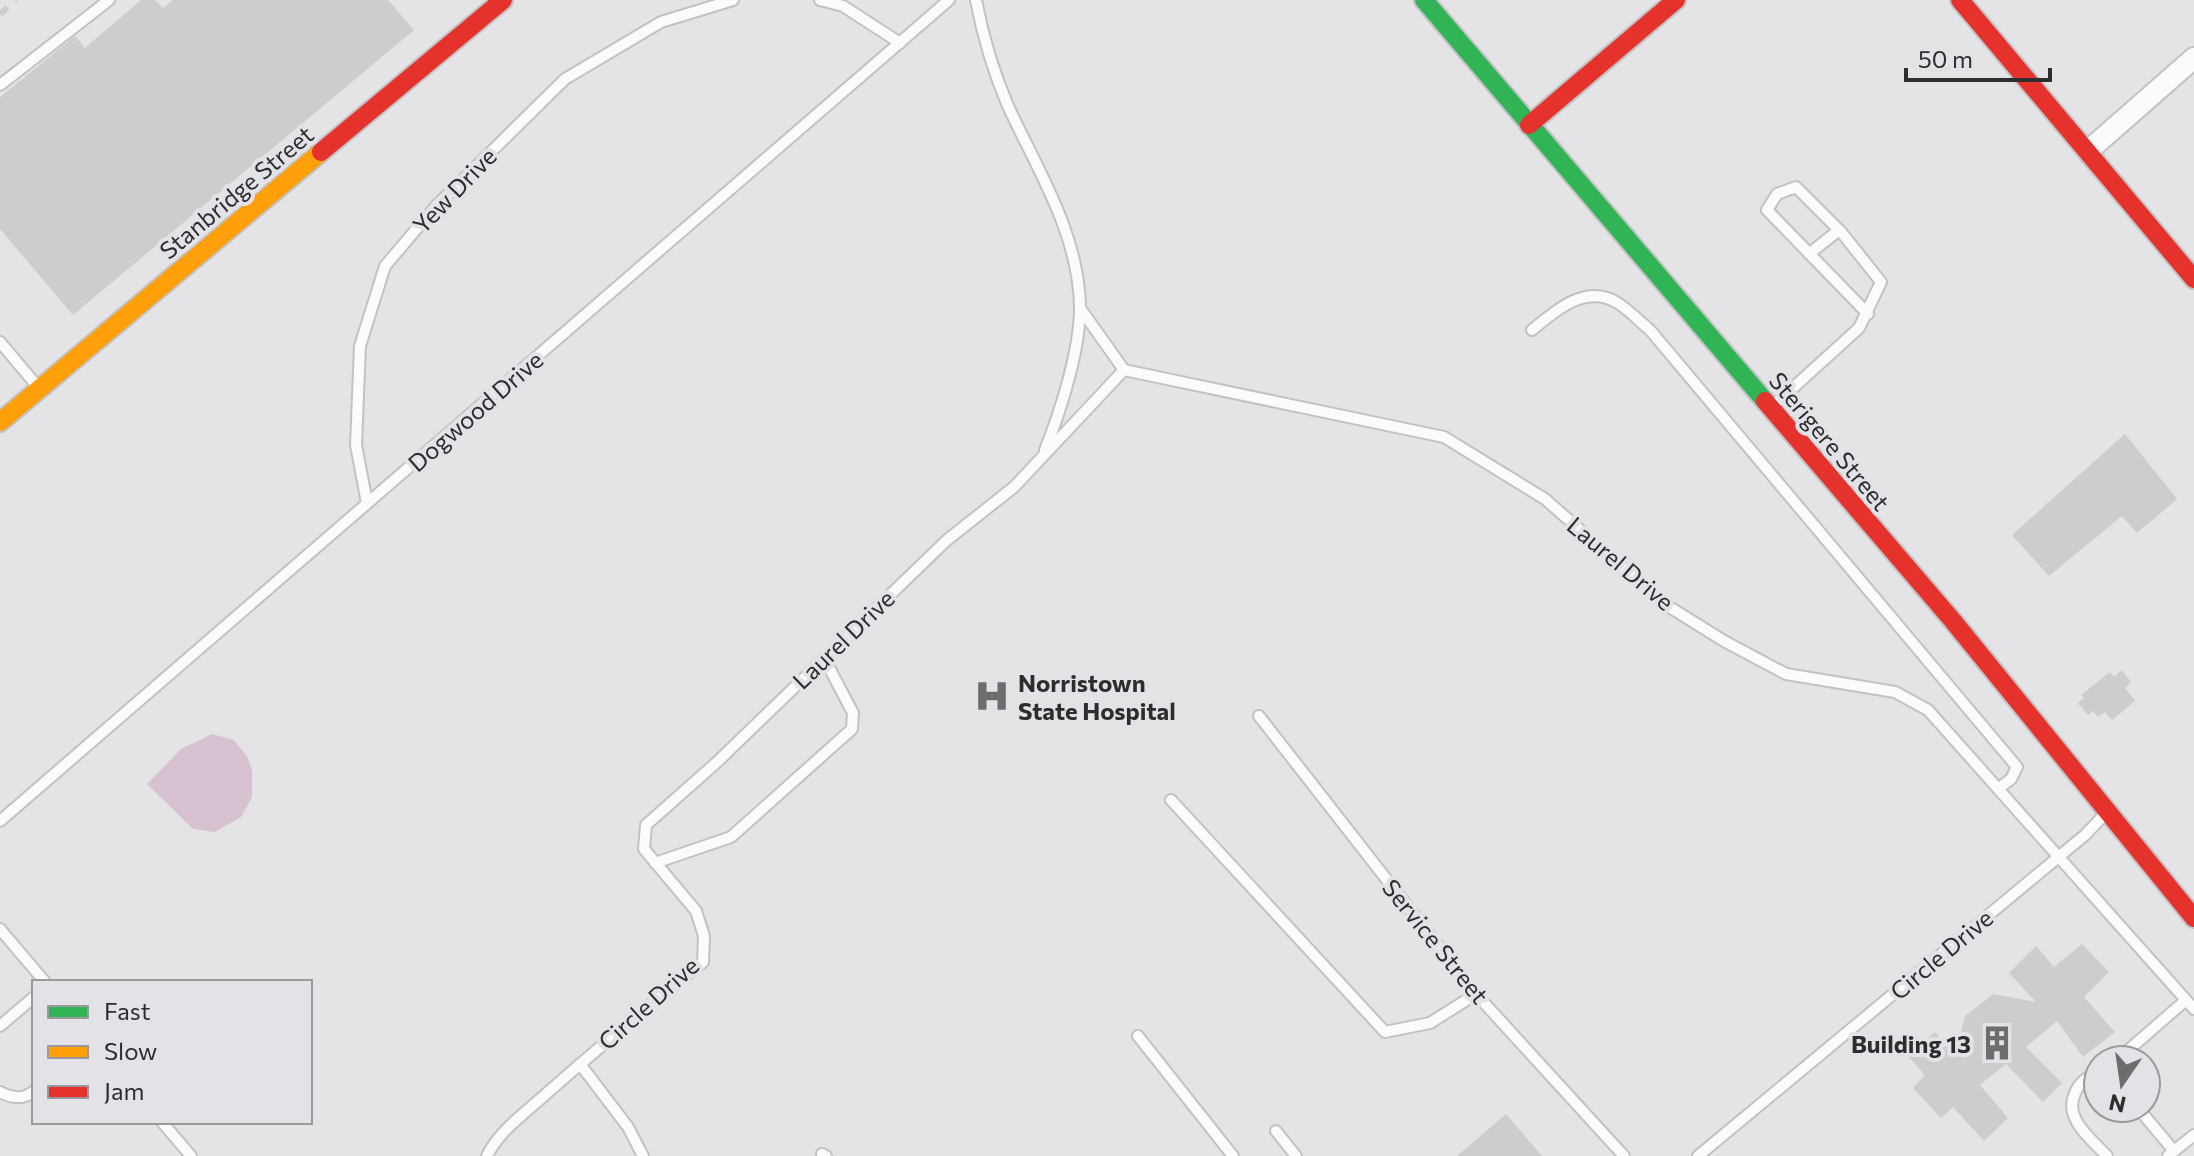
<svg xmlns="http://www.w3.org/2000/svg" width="2194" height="1156" font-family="Commissioner,sans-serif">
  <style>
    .grass { fill: #d8c1d1 }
    .building { fill: #cdcdcf }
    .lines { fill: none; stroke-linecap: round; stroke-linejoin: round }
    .lane-casing { stroke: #c2c2c4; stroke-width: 14 }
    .street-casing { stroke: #c2c2c4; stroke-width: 24 }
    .fast-casing { stroke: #c2c2c4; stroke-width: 22 }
    .slow-casing { stroke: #c2c2c4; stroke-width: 22 }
    .jam-casing { stroke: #c2c2c4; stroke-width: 22 }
    .lane { stroke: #fbfbfb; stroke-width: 10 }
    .street { stroke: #fbfbfb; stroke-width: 20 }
    .fast { stroke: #30b455; stroke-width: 18 }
    .slow { stroke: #ff9f0a; stroke-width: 18 }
    .jam { stroke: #e5322d; stroke-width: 18 }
    .rail { stroke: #cdcdce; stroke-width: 6; stroke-dasharray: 10 10; stroke-linecap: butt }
    .labels { text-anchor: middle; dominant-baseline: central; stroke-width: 8; stroke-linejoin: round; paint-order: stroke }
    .street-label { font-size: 24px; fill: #2d2d2f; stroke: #e3e3e7 }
    .poi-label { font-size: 24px; font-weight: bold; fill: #2d2d2f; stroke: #e3e3e7; text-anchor: start }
  </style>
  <rect width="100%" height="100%" fill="#e4e4e6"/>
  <!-- grass -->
  <polygon class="grass" points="212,734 234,740 247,756 252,770 252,797 241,817 215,832 193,829 147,784 181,749"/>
  <!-- building -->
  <g class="building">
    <polygon points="141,0 155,0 163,8 173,0 388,0 414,30 73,315 0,229 0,97 75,36 85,48"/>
    <polygon points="2125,434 2177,499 2137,533 2122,516 2049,576 2012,535"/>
    <polygon points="2122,670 2131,682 2125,688 2135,701 2112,720 2105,712 2098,717 2093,711 2088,715 2078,703 2084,698 2081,695 2110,672 2114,677"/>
    <polygon points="2082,944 2109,972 2084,997 2115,1032 2083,1057 2057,1021 2026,1047 2062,1083 2043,1102 2006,1064 1980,1085 2008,1118 1984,1141 1953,1107 1941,1118 1913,1088 1925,1075 1908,1056 1935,1032 1955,1054 1965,1016 1993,994 2036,1002 2009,973 2036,946 2054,967"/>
    <polygon points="1506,1114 1542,1156 1457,1156"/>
  </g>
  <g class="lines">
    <!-- lane casing -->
    <g class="lane-casing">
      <g id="lane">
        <polyline points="820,0 843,6 900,43"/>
        <path d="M976,0C983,37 993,71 1008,106C1037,169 1079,234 1080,307C1080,350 1061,410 1045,450"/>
        <polyline points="0,85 109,0"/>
        <polyline points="1809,254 1839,230"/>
        <polyline points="1080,308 1124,370"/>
        <path d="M1532,330C1555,311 1585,284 1616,302C1628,309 1639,321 1650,330L2017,767L2011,779L1999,788"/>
        <polyline points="0,342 38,387"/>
        <polyline points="1772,407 1859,328 1881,282 1842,233 1796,187 1777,194 1767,210 1868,314"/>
        <polyline points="367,503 356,445 360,346 385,266 436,206 565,79 661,22 733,0"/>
        <polyline points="1259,716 1476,994 1624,1156"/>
        <polyline points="1171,800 1385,1032 1430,1023 1476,994"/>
        <polyline points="0,821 949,0"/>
        <polyline points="655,863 731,837 852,729 853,713 824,658"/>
        <polyline points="0,929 45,982"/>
        <polyline points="0,1026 34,997"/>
        <polyline points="1138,1036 1233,1156"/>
        <polyline points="2117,1060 2186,1000"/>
        <polyline points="580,1064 628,1127 643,1156"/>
        <path d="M2098,1073C2088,1076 2079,1083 2075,1093C2063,1118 2091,1139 2107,1156"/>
        <path d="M0,1092C11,1098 24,1100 34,1091"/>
        <polyline points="2138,1108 2174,1151"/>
        <polyline points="162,1122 191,1156"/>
        <polyline points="1276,1131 1296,1156"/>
        <polyline points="822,1154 826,1156"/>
        <path d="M487,1156C499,1131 525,1113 546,1094C597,1049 650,1005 703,962L704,936L696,911L644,849L646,825L716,763L947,540L1014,487L1124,370L1444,437L1545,499L1663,603L1724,641L1786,674L1895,692L1928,710L2194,1009"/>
        <polyline points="1698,1156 2085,835 2106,813"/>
        <polyline points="2168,1156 2194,1135"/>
      </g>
    </g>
    <!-- street casing -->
    <g class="street-casing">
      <polyline id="street" points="2088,151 2194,58"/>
    </g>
    <!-- fast casing -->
    <g class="fast-casing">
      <polyline id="fast" points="1424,0 1765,401"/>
    </g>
    <!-- slow casing -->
    <g class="slow-casing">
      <polyline id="slow" points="0,422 321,152"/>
    </g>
    <!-- jam casing -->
    <g class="jam-casing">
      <g id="jam">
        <polyline points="1960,0 2194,279"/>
        <polyline points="1529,125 1676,0"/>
        <polyline points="321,152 503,0"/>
        <polyline points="1765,401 1953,621 2194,918"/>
      </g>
    </g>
    <!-- lane -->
    <use href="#lane" class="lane"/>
    <!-- street -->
    <use href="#street" class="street"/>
    <!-- fast -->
    <use href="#fast" class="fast"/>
    <!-- slow -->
    <use href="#slow" class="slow"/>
    <!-- jam -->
    <use href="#jam" class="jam"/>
    <!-- rail -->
    <polyline class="rail" points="0,14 16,0"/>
  </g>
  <!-- icons -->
  <defs>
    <g id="hospital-bare" transform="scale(2.76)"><path d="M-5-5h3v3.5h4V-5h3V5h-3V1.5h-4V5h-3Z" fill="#6d6d6f" stroke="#e3e3e7" stroke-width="2.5" paint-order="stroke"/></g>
    <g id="building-bare" transform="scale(2.76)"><path d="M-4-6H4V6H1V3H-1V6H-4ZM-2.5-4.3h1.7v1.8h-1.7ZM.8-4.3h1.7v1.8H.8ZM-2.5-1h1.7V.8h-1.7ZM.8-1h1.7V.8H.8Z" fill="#6d6d6f" stroke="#e3e3e7" stroke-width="2.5" paint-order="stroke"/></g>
  </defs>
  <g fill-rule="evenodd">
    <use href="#hospital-bare" x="992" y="696"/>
    <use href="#building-bare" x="1997" y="1043"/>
  </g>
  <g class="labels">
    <!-- street labels -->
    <g class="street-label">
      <text transform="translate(454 190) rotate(-46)">Yew Drive</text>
      <text transform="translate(236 192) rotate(-40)">Stanbridge Street</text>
      <text transform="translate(475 411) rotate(-41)">Dogwood Drive</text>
      <text transform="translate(1830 441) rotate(50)">Sterigere Street</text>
      <text transform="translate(1621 563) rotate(40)">Laurel Drive</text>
      <text transform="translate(843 639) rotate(-44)">Laurel Drive</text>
      <text transform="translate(1436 941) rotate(51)">Service Street</text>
      <text transform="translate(1941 954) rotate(-40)">Circle Drive</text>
      <text transform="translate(648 1003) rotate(-42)">Circle Drive</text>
    </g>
    <!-- poi labels -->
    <g class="poi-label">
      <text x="1018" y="682">Norristown<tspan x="1018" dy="28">State Hospital</tspan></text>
      <text x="1971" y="1043" text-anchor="end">Building 13</text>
    </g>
  </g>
  <!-- legend -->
  <rect x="32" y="980" width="280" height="144" fill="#e3e3e7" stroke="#9a9a9d" stroke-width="2"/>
  <rect x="48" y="1006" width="40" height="12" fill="#30b455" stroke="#9a9a9d" stroke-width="2"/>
  <text x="104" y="1020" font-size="24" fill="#2d2d2f">Fast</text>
  <rect x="48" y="1046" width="40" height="12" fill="#ff9f0a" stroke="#9a9a9d" stroke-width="2"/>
  <text x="104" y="1060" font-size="24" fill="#2d2d2f">Slow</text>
  <rect x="48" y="1086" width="40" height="12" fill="#e5322d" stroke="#9a9a9d" stroke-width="2"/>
  <text x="104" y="1100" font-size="24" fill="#2d2d2f">Jam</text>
  <!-- north arrow -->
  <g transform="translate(2122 1084) rotate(193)"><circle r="38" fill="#e3e3e7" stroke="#9a9a9d" stroke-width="2"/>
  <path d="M0-6L14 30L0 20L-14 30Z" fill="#6d6d6f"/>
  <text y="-12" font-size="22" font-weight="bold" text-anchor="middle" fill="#2d2d2f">N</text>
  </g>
  <!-- scale -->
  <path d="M1906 68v12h144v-12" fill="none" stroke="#2d2d2f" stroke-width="4"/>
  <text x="1918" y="68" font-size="24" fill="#2d2d2f" stroke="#e3e3e7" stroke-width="6" paint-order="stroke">50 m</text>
</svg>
